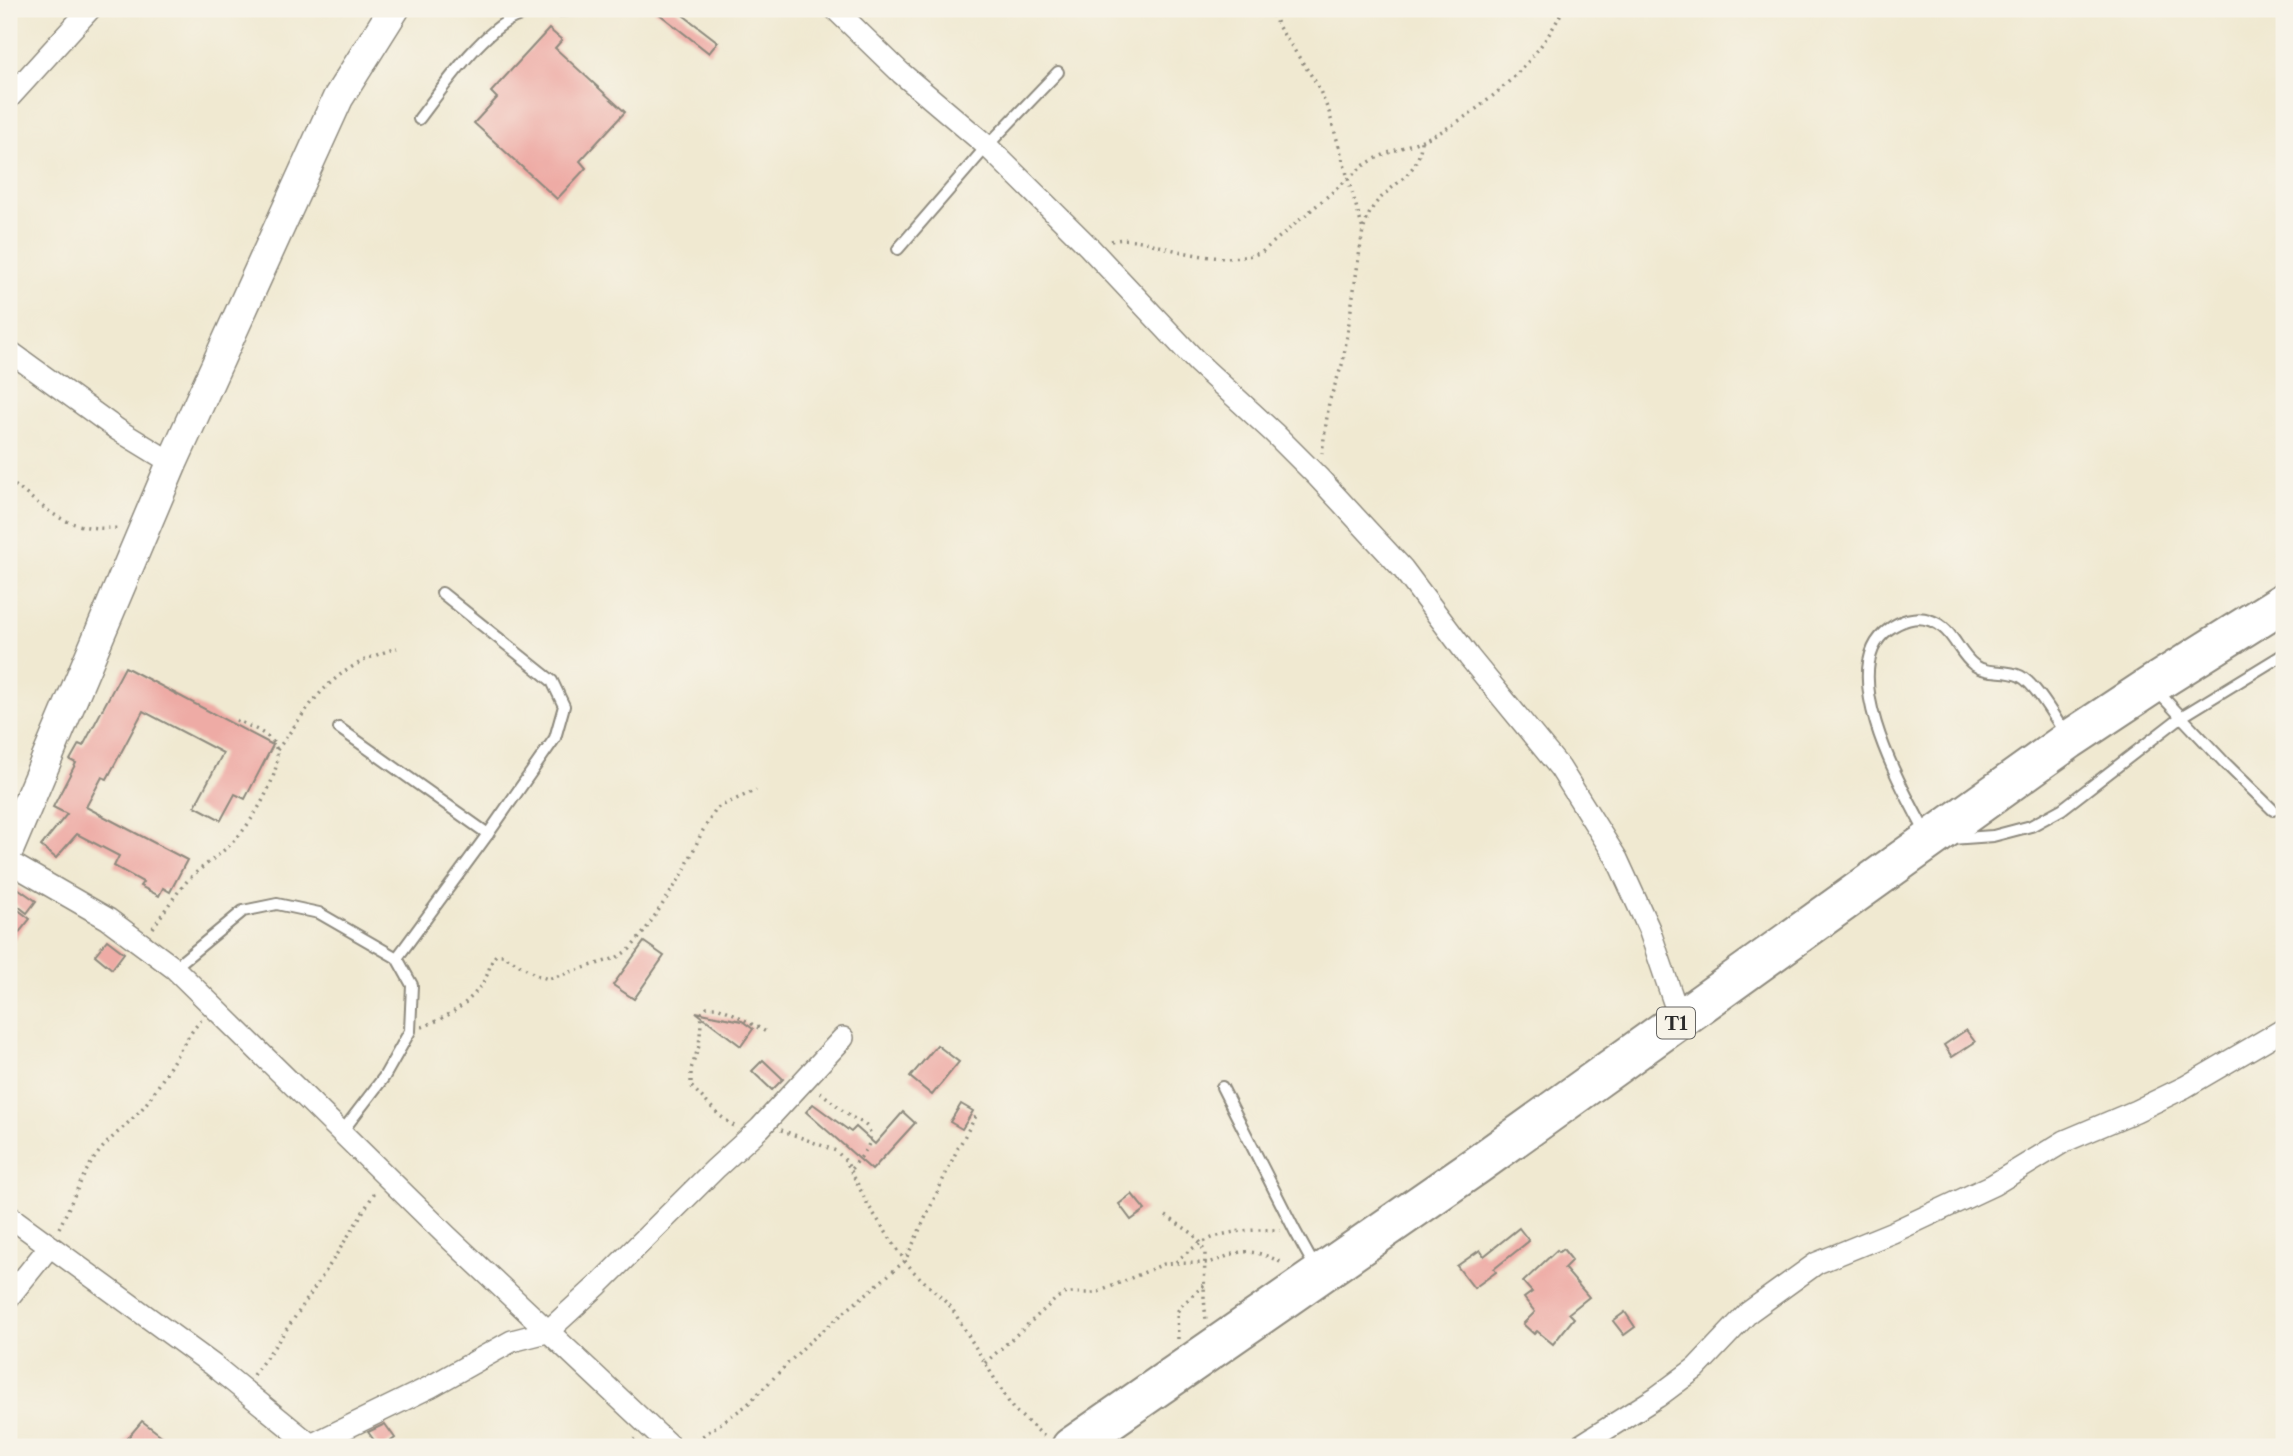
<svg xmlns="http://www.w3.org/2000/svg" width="2293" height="1456" font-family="'Libre Caslon Text',serif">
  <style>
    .building { fill: #eeaba5 }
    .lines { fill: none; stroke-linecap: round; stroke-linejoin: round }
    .lane-casing { stroke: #8e8a7e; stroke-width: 14 }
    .street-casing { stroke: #8e8a7e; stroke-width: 24 }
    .secondary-casing { stroke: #8e8a7e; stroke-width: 33 }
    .highway-casing { stroke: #8e8a7e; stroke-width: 42 }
    .path { stroke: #8e8a7e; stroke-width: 3.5; stroke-dasharray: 2 5; stroke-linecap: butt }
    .lane { stroke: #fff; stroke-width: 10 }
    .street { stroke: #fff; stroke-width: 21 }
    .secondary { stroke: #fff; stroke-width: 30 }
    .highway { stroke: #fff; stroke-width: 38 }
    .labels { text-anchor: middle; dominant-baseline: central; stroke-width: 7; stroke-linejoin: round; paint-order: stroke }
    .shield { fill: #f7f3e8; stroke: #686764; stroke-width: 2 }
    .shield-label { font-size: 19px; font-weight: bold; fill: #2b2b2b }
  </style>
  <rect width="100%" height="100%" fill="#f7f3e8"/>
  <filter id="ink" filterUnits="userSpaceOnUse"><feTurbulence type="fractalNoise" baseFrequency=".0143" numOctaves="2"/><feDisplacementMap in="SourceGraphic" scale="14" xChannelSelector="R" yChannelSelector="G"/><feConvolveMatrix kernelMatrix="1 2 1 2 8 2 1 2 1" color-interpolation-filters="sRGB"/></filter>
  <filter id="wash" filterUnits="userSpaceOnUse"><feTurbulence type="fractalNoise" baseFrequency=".00686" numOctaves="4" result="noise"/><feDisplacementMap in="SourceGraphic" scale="28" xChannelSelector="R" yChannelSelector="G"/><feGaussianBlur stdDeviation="1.57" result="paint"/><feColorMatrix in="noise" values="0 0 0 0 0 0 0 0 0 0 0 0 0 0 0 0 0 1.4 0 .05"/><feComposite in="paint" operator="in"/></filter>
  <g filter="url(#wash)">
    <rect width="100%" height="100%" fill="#f0e9d1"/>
    <g id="blocks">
      <!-- building -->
      <g class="building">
        <polygon points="653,9 675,9 718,42 709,53"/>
        <polygon points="549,29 562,40 555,48 625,112 580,161 586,168 557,199 474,123 497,98 491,92"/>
        <polygon points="125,667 273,745 245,799 235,794 221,820 195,806 223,753 143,711 107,779 102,777 86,807 187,860 170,892 163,888 159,896 140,886 143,882 114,866 119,856 77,834 56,858 41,846 67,814 53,807 76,763 70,760 79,744 83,746"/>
        <polygon points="9,882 36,901 27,913 9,899"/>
        <polygon points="17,909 30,919 9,945 9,919"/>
        <polygon points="107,940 124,953 112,969 95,955"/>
        <polygon points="644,942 664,956 634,999 613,985"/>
        <polygon points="696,1012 742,1021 753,1029 741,1046"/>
        <polygon points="1966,1030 1975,1042 1952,1057 1944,1045"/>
        <polygon points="937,1045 959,1062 932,1095 910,1077"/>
        <polygon points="763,1060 783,1079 772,1090 752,1071"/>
        <polygon points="813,1104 851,1132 856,1127 875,1144 903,1112 915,1123 872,1170 806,1112"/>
        <polygon points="961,1104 973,1111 962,1129 950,1122"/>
        <polygon points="1132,1194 1145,1210 1131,1220 1119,1204"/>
        <polygon points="1519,1228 1529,1241 1494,1269 1496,1272 1474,1288 1457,1266 1480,1250 1484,1256"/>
        <polygon points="1563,1249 1572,1260 1564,1268 1589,1297 1569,1313 1574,1318 1553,1344 1537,1331 1534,1334 1523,1324 1535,1312 1524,1298 1532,1292 1523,1282 1557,1250 1559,1252"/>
        <polygon points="1625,1312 1635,1327 1624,1335 1613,1321"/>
        <polygon points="142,1421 176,1447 120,1447"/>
        <polygon points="385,1424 395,1438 383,1447 379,1447 368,1432"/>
      </g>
    </g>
  </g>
  <g filter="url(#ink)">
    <use href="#blocks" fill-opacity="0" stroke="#8e8a7e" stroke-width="2"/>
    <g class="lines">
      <!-- lane casing -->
      <g class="lane-casing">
        <g id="lane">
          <path d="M419,119C442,89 480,33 515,17C536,8 558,12 580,9"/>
          <polyline points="898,249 987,146 1058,72"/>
          <polyline points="2156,690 2224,762 2273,810"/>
          <polyline points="339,728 488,834"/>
          <path d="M1927,835C1903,790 1833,669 1889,629C1900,621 1916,615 1929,620C1953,627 1957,652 1974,665C1988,675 2005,669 2020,676C2036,684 2056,720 2066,735"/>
          <polyline points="1951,839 1993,836 2031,826 2062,809 2181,717 2284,654"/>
          <polyline points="397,958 488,834 555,738 564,706 552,681 442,593"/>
          <polyline points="174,968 243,911 277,904 319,913 397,958 412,985 410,1031 384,1077 341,1133"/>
          <polyline points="1222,1087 1295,1231 1316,1269"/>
        </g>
      </g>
      <!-- street casing -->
      <g class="street-casing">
        <g id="street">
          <polyline points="835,9 901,73 987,146 1089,247 1198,363 1274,433 1318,477 1403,569 1469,657 1560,768 1617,859 1649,929 1680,1020"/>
          <polyline points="9,98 90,9"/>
          <polyline points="9,351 118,430 172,463"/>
          <polyline points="9,862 108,919 174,968 447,1236 671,1447"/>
          <polyline points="9,1216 213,1365 311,1445"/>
          <polyline points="9,1297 50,1246"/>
          <polyline points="307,1447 430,1387 512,1341 547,1332 597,1286 715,1169 760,1128 843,1038"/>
          <polyline points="1578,1447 1657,1397 1696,1368 1749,1312 1817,1263 1893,1232 1993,1185 2065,1141 2136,1111 2185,1087 2284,1029"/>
        </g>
      </g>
      <!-- secondary casing -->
      <g class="secondary-casing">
        <polyline id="secondary" points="9,848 172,463 338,98 394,9"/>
      </g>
      <!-- highway casing -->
      <g class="highway-casing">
        <polyline id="highway" points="1071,1447 1477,1165 2069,740 2152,685 2284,602"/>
      </g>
      <!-- path -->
      <g class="path">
        <polyline points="1269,9 1280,29 1317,84 1329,112 1363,230 1343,362 1329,402 1322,453"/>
        <path d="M1364,228C1367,219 1370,210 1376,203C1394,182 1421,173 1421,141"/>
        <path d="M1111,241C1129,237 1143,241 1159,246C1192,255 1230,264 1262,252L1363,166C1387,150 1416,145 1442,131C1490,104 1540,59 1563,9"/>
        <path d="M9,481C51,512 63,531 119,528"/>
        <path d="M277,750C316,697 330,668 397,648"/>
        <path d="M153,928C164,911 175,895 188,880C202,866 219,856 233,842C250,826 290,764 273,742C264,731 248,726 236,720"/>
        <path d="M422,1027C449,1017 474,1001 487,975C490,968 490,962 496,955H503L536,975L548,979L616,958L630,949L644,932L682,875L702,832L717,808L756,790"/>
        <path d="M820,1092C831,1100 840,1109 851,1117C857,1120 866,1123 869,1130C875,1144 859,1159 851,1169"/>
        <polyline points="734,1126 719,1115 691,1086 691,1069 699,1046 702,1013 707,1007 717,1007 734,1014 768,1033"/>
        <polyline points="781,1130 836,1151 846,1161 868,1205 905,1261 913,1271 951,1307 1013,1409 1045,1437"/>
        <polyline points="1166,1216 1192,1233 1200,1242 1205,1253 1204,1297 1206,1321"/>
        <path d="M59,1228C71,1205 80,1178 96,1156C111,1135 133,1122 148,1101C167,1075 180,1045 201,1020"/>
        <path d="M1176,1262C1207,1232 1237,1229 1280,1230"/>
        <polyline points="1178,1339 1177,1312 1181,1306 1204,1285"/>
        <path d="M985,1363L1057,1298L1066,1293H1096L1164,1264C1178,1262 1190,1264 1204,1263C1215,1263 1225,1256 1236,1253C1253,1249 1269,1256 1284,1264"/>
        <path d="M253,1375C298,1316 337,1255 375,1192"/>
        <polyline points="691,1444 747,1405 807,1344 905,1261 957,1150 976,1116"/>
        <polyline points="622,1447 635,1439"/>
      </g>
      <!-- lane -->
      <use href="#lane" class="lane"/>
      <!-- street -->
      <use href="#street" class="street"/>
      <!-- secondary -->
      <use href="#secondary" class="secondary"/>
      <!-- highway -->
      <use href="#highway" class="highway"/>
    </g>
  </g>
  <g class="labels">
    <!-- shield labels -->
    <rect class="shield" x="1657" y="1007.5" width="38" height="31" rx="5"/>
    <g class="shield-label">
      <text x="1676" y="1023">T1</text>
    </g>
  </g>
  <!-- margin -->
  <rect width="2293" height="1456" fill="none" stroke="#f7f3e8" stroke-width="35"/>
</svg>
